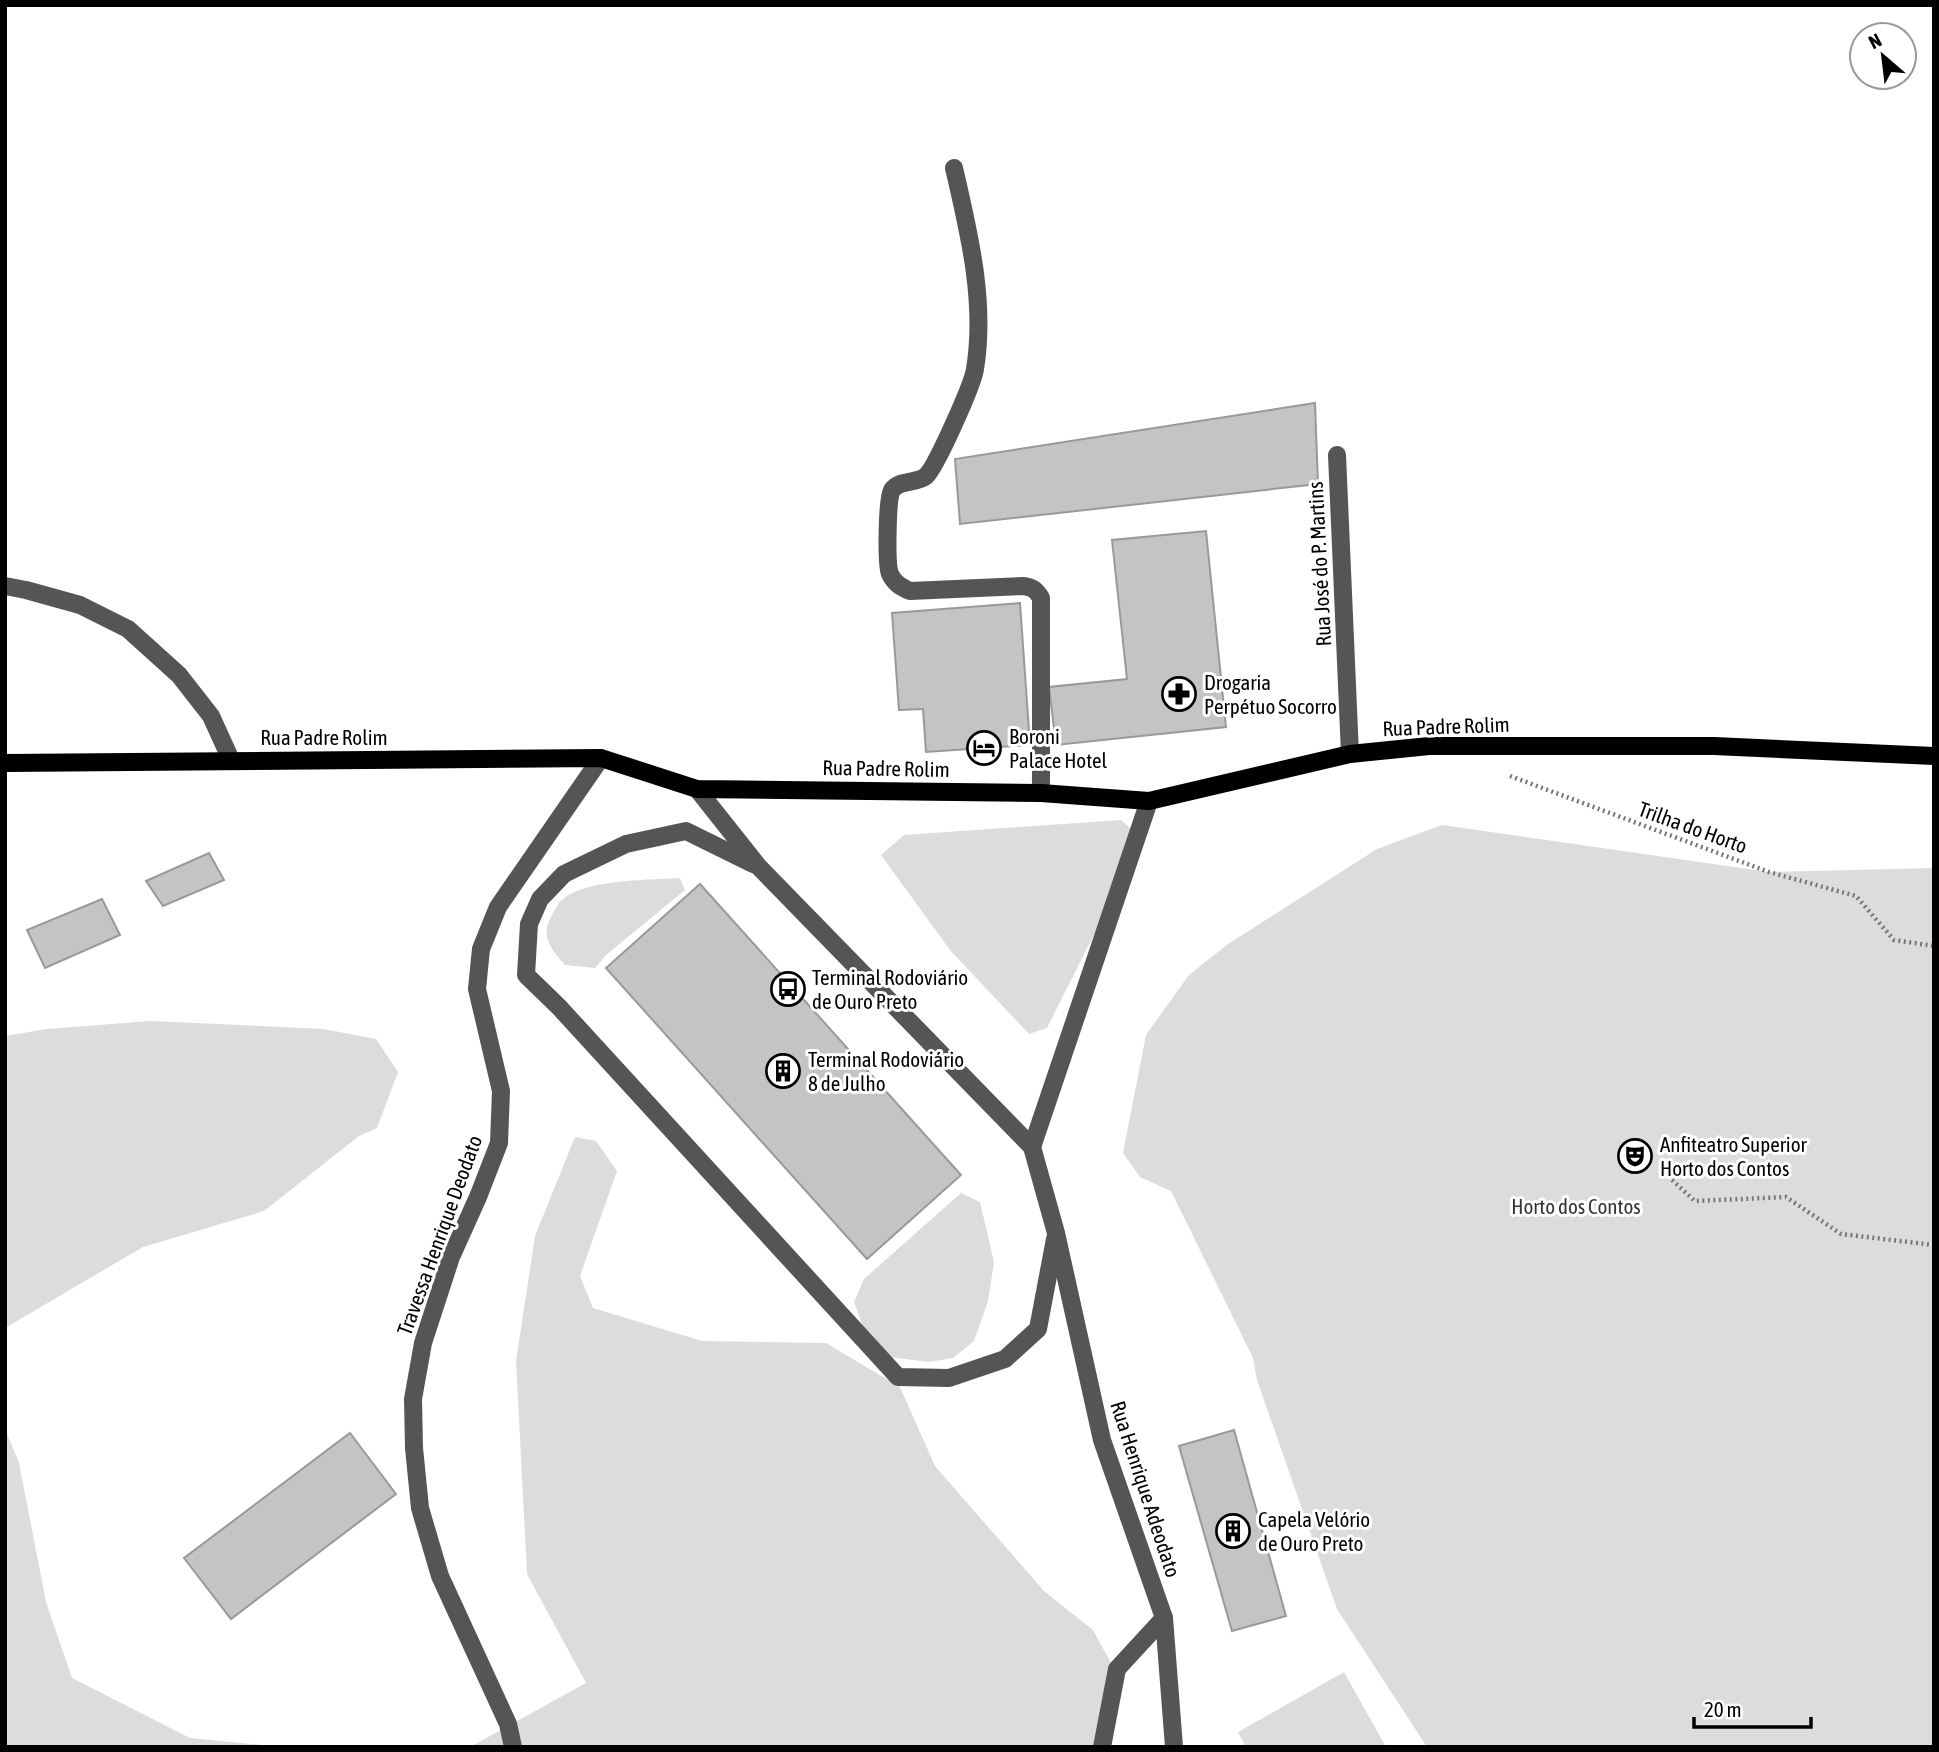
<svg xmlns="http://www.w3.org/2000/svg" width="1939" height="1752" font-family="'Asap Condensed',sans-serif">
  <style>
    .green { fill: #dcdcdc }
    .building { fill: #c4c4c4; stroke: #999; stroke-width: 2 }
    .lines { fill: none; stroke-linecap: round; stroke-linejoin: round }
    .path { stroke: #777; stroke-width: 4.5; stroke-dasharray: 2 3.5; stroke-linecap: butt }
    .minor { stroke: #555; stroke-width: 18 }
    .major { stroke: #000; stroke-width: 18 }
    .labels { text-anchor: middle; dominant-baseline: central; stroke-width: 6; stroke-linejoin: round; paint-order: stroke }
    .street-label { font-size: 21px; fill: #000; stroke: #fff }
    .poi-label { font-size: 21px; fill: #000; stroke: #fff; text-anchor: start }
    .park-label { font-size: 21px; fill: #333; stroke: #fff }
  </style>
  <rect width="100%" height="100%" fill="#fff"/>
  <!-- green -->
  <g class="green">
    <polygon points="1121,820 1142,839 1047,1028 1029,1034 950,950 881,855 904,835"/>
    <polygon points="1442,825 1769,872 1934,868 1934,1747 1427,1747 1337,1609 1257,1380 1253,1358 1171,1191 1140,1177 1123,1153 1146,1035 1189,975 1228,944 1377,849"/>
    <path d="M680,878L685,890L606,955L595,968L565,965C552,950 540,937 551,917C553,913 556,907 559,903C578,879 651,880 680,878Z"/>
    <polygon points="150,1021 324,1029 376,1039 398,1072 377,1128 359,1136 264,1211 143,1247 5,1328 5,1036 47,1029"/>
    <polygon points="575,1137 596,1141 617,1171 580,1276 593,1308 702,1341 826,1343 900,1387 935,1466 1044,1591 1093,1630 1117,1674 1108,1747 470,1747 586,1683 527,1574 516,1361 535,1236"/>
    <polygon points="961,1193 980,1202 994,1262 988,1301 974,1341 953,1358 929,1362 889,1357 864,1329 854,1302 864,1279"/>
    <polygon points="5,1429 19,1463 46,1602 72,1678 190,1738 283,1747 5,1747"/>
    <polygon points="1344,1672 1386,1747 1246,1747 1238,1732"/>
  </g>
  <!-- building -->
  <g class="building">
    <polygon points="1315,403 1318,484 960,524 955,459"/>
    <polygon points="1206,531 1226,727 1056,745 1049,687 1127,679 1112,540"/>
    <polygon points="1020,603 1030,745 926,752 923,709 899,710 892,613"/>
    <polygon points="209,853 224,880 163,906 146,881"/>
    <polygon points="700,884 961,1175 867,1259 606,968"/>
    <polygon points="102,899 120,935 45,968 27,930"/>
    <polygon points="1234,1430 1286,1616 1232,1631 1179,1446"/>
    <polygon points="350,1433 396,1494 231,1619 184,1558"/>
  </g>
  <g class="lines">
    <!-- path -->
    <g class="path">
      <polyline points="1510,776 1769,872 1856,896 1894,940 1934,946"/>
      <polyline points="1672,1180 1695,1201 1786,1197 1841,1234 1934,1245"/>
    </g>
    <!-- minor -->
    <g class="minor">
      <path d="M954,168C969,233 986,302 975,369C973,384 936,467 926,476C917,484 900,479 892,490C887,499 886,564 890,574C895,584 901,587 910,591L1023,586C1033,587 1036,590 1041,598V793"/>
      <polyline points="1337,455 1350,754"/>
      <polyline points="5,586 26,590 80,605 128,629 179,675 211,716 231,760"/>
      <polyline points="697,789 758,866 1032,1147 1056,1233 1102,1440 1164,1618 1117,1669 1102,1747"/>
      <polyline points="753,864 686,831 626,844 564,874 540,899 529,924 526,975 559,1007 898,1377 949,1378 1005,1359 1038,1329 1055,1239"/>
      <polyline points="1032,1147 1149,801"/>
      <polyline points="1164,1618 1174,1747"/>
      <polyline points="513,1747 508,1724 440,1576 420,1508 414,1448 413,1399 423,1343 451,1257 478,1197 499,1143 501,1091 477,989 481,949 498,907 601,758"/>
    </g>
    <!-- major -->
    <polyline class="major" points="5,763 601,758 697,789 1041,793 1149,801 1350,754 1429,746 1714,746 1934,756"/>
  </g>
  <!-- icons -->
  <defs>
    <g id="pharmacy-ring" transform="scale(1.75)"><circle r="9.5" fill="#fff" stroke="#000" stroke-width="1.5"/><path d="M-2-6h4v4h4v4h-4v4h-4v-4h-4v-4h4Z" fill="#000"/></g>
    <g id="hotel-ring" transform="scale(1.75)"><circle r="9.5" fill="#fff" stroke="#000" stroke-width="1.5"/><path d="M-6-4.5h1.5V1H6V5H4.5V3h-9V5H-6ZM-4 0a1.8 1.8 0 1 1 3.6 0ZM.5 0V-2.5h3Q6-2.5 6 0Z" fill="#000"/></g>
    <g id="bus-ring" transform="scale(1.75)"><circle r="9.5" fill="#fff" stroke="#000" stroke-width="1.5"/><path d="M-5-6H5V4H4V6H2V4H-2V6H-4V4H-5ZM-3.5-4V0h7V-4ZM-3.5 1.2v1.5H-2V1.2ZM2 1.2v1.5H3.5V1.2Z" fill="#000"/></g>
    <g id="building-ring" transform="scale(1.75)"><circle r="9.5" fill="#fff" stroke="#000" stroke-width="1.5"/><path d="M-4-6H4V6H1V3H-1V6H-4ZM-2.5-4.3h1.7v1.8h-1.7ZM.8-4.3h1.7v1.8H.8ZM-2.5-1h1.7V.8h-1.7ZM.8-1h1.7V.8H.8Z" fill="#000"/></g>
    <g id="theatre-ring" transform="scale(1.75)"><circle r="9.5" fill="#fff" stroke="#000" stroke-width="1.5"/><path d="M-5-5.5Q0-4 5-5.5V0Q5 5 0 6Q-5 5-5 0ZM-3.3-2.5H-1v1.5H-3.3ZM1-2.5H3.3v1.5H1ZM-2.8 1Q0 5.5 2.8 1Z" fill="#000"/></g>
  </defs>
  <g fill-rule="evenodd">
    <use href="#pharmacy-ring" x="1179" y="694"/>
    <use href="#hotel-ring" x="984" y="748"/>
    <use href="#bus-ring" x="788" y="989"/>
    <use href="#building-ring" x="783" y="1071"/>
    <use href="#theatre-ring" x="1635" y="1156"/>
    <use href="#building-ring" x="1233" y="1531"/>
  </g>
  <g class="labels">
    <!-- street labels -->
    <g class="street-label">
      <text transform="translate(1319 564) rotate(-93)">Rua José do P. Martins</text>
      <text transform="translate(1446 726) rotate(-2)">Rua Padre Rolim</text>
      <text x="324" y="737">Rua Padre Rolim</text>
      <text transform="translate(886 768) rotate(1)">Rua Padre Rolim</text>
      <text transform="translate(1693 827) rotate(20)">Trilha do Horto</text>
      <text transform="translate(439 1235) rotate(-70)">Travessa Henrique Deodato</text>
      <text transform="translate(1146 1489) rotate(72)">Rua Henrique Adeodato</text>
    </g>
    <!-- poi labels -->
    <g class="poi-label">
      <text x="1204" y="682">Drogaria<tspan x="1204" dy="24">Perpétuo Socorro</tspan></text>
      <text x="1009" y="736">Boroni<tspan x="1009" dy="24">Palace Hotel</tspan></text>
      <text x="812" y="977">Terminal Rodoviário<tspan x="812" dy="24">de Ouro Preto</tspan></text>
      <text x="808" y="1059">Terminal Rodoviário<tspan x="808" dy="24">8 de Julho</tspan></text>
      <text x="1660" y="1144">Anfiteatro Superior<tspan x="1660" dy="24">Horto dos Contos</tspan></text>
      <text x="1258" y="1519">Capela Velório<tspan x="1258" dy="24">de Ouro Preto</tspan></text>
    </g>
    <!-- park labels -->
    <g class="park-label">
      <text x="1576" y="1206">Horto dos Contos</text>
    </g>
  </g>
  <!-- border -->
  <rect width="1939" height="1752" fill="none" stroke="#000000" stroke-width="14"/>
  <!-- north arrow -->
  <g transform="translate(1883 56) rotate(332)"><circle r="33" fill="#ffffff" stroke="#999999" stroke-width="2"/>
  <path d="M0-5L12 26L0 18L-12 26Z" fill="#000000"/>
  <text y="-10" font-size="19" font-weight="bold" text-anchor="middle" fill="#000000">N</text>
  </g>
  <!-- scale -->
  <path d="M1694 1717v10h117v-10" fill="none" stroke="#000000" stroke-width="3.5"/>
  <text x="1704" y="1717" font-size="21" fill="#000000" stroke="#ffffff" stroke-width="5" paint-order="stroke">20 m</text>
</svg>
